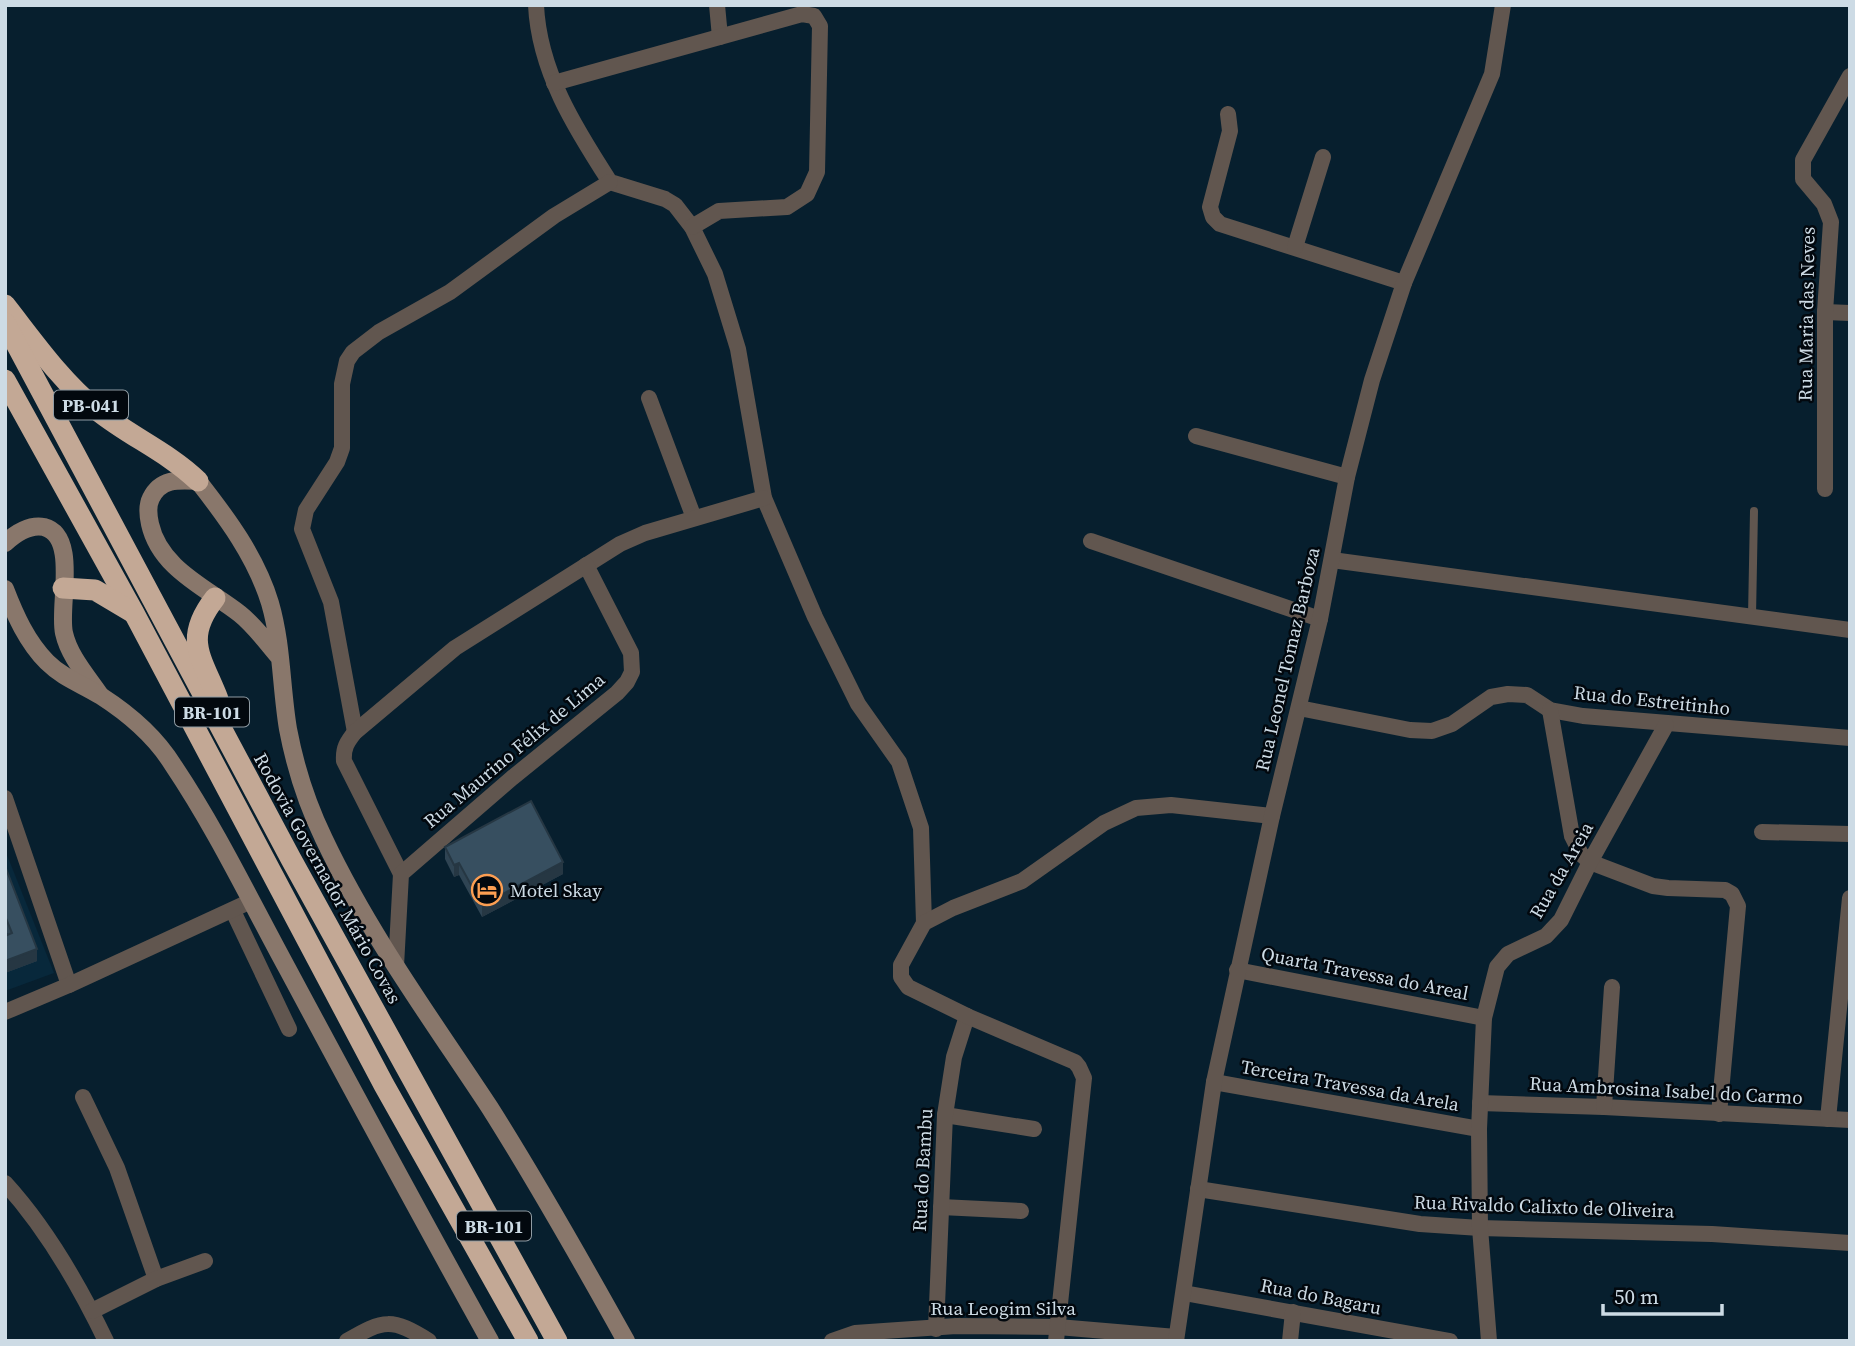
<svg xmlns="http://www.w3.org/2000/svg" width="1855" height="1346" font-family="'Source Serif 4',serif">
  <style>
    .built { fill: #08283b }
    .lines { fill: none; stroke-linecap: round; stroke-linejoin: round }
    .lane { stroke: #61564f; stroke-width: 8 }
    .street { stroke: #61564f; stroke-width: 16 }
    .secondary { stroke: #89776b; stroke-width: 18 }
    .highway { stroke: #c3a895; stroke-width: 21 }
    .wall { fill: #2f4453 }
    .shaded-wall { fill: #263743 }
    .building { fill: #374f60; stroke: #263743; stroke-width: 2 }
    .labels { text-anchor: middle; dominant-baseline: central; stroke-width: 5; stroke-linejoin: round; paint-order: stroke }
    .shield { fill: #02080e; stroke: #909ca4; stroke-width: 2 }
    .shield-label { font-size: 18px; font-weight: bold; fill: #cddbe5 }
    .street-label { font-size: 19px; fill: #cddbe5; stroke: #02080e }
    .poi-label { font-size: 19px; fill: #cddbe5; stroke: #02080e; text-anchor: start }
  </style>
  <rect width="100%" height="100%" fill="#071f2e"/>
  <!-- built -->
  <polygon class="built" points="5,850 54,973 5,991"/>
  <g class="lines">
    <!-- lane -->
    <polyline class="lane" points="1752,616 1754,511"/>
    <!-- street -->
    <g class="street">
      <path d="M536,5C539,71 575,128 610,182L665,199L675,205L692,227L715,274L738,349L764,498L815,617L858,704L899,762L921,828L924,923"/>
      <polyline points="717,5 720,37"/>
      <polyline points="554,83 802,14 814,16 820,26 817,172 807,194 787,207 719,211 692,227"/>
      <polyline points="1228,114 1230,131 1210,207 1213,217 1220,224 1404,283"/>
      <polyline points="1295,247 1323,157"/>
      <polyline points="1825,312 1850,313"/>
      <polyline points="649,398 694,518"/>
      <polyline points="1196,436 1347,477"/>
      <polyline points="1825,489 1825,312 1831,222 1824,204 1803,179 1803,160 1850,76"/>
      <polyline points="1091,541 1320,619"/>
      <polyline points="1332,560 1850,630"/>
      <polyline points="1299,708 1410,730 1432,731 1452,724 1491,697 1508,694 1527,695 1550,710 1583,716 1850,738"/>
      <polyline points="1550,710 1572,836 1581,854 1590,862 1653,886 1668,888 1725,890 1732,894 1738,906 1719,1114"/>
      <polyline points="355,732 331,602 302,529 306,510 337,462 342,448 342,384 347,361 353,352 379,332 450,292 554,216 610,182"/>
      <polyline points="5,798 69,985"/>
      <polyline points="1762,832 1850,834"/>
      <path d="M401,874L344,761C343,748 347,742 355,732L455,648L620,544L645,533L764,498"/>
      <polyline points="233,911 289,1029"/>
      <polyline points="396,966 401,874 512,778 617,693 627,682 632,672 631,653 586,565"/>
      <polyline points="1237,970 1484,1018"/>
      <polyline points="5,1012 69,985 251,901"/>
      <polyline points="1214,1082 1479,1129"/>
      <polyline points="83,1097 117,1168 156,1279"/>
      <polyline points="1480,1103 1604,1107 1850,1120"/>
      <polyline points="1604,1107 1612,987"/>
      <polyline points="945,1115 1034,1129"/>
      <polyline points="1828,1119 1850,898"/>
      <path d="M5,1183C47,1229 79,1285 106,1341"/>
      <polyline points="1198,1189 1420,1224 1480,1228 1712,1234 1850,1243"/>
      <polyline points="941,1207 1021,1211"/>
      <polyline points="1184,1293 1450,1341"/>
      <polyline points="92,1311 156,1279 205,1261"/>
      <polyline points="936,1329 945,1115 954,1057 967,1016"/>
      <path d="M347,1341C384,1319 392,1318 429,1341"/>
      <polyline points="832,1341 855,1333 956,1326 1058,1327 1176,1337"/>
      <polyline points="1056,1341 1084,1078 1079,1067 1075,1062 967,1016 908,987 901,977 901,965 924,923 953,908 1022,881 1104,823 1136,808 1171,805 1272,816"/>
      <polyline points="1176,1341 1214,1082 1272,816 1320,619 1347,477 1372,380 1404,283 1492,74 1503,5"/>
      <polyline points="1290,1341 1293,1312"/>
      <polyline points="1489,1341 1480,1228 1479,1129 1484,1018 1497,967 1508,954 1546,936 1561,920 1590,862 1666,725"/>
    </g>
    <!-- secondary -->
    <g class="secondary">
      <path d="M5,543C16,533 29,524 44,527C79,536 58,607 64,633C69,656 87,676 100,695"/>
      <path d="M5,589C15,615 27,642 47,662C63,678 82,684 101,696C129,714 155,736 173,765C216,829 250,900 287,968C354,1093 421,1217 490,1341"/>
      <path d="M280,658C267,643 255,626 240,614C207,588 160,569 150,524C148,515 147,506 151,498C161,478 179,480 198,481C227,518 256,557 270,603C282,644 281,687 288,729C295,766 307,804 324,839C369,934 432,1020 490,1108C538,1184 582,1262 626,1341"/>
    </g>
    <!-- highway -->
    <g class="highway">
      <path d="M5,305C34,342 61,381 97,410C129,436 168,452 198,481"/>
      <polyline points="5,323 291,859 557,1341"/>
      <polyline points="5,380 134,613 384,1085 528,1341"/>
      <polyline points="63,588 95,590 132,612"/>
      <path d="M215,598C183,639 201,656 218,699"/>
    </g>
  </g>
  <!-- wall -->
  <g class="wall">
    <polygon points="445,847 563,874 482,917 459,875 454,877 445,859"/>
    <polygon points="5,866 37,961 5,973 5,936 8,935 5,928"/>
  </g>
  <!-- shaded-wall -->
  <g class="shaded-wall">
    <polygon points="563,862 563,874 482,917 482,905"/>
    <polygon points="459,863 459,875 454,877 454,865"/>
    <polygon points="37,949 37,961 5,973 5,961"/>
  </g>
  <!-- building -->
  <g class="building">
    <polygon points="531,801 563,862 482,905 459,863 454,865 445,847"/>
    <polygon points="5,866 37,949 5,961 5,936 12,933 5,916"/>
  </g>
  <!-- icons -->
  <defs>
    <g id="hotel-ring" transform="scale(1.575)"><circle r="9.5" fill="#02080e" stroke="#fc9e52" stroke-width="1.5"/><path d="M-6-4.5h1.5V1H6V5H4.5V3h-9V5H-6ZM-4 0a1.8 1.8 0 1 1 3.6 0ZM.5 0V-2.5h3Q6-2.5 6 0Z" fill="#fc9e52"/></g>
  </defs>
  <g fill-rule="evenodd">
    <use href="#hotel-ring" x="487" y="890"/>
  </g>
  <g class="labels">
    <!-- shield labels -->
    <g class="shield">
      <rect x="54" y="390.5" width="74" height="29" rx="5"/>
      <rect x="175" y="697.5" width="74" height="29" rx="5"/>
      <rect x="457" y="1211.5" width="74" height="29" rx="5"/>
    </g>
    <g class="shield-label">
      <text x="91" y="405">PB-041</text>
      <text x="212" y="712">BR-101</text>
      <text x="494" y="1226">BR-101</text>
    </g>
    <!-- street labels -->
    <g class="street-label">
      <text transform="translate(1806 314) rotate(-89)">Rua Maria das Neves</text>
      <text transform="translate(1287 659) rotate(-77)">Rua Leonel Tomaz Barboza</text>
      <text transform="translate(1652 700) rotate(6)">Rua do Estreitinho</text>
      <text transform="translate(514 750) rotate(-40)">Rua Maurino Félix de Lima</text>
      <text transform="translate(1561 870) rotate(-60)">Rua da Areia</text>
      <text transform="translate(328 878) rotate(61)">Rodovia Governador Mário Covas</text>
      <text transform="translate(1365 973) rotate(11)">Quarta Travessa do Areal</text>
      <text transform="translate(1350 1085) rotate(10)">Terceira Travessa da Arela</text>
      <text transform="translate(1666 1090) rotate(3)">Rua Ambrosina Isabel do Carmo</text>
      <text transform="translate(922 1170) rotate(-87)">Rua do Bambu</text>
      <text transform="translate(1544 1206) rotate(2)">Rua Rivaldo Calixto de Oliveira</text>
      <text transform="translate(1321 1296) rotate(11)">Rua do Bagaru</text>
      <text x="1003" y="1308">Rua Leogim Silva</text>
    </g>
    <!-- poi labels -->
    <g class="poi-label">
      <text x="510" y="890">Motel Skay</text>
    </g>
  </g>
  <!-- border -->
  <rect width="1855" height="1346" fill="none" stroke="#cddbe5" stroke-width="14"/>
  <!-- scale -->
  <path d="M1603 1304v10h119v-10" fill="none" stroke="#cddbe5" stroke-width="3.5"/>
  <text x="1614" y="1304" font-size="21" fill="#cddbe5" stroke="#02080e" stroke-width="5" paint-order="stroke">50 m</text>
</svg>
